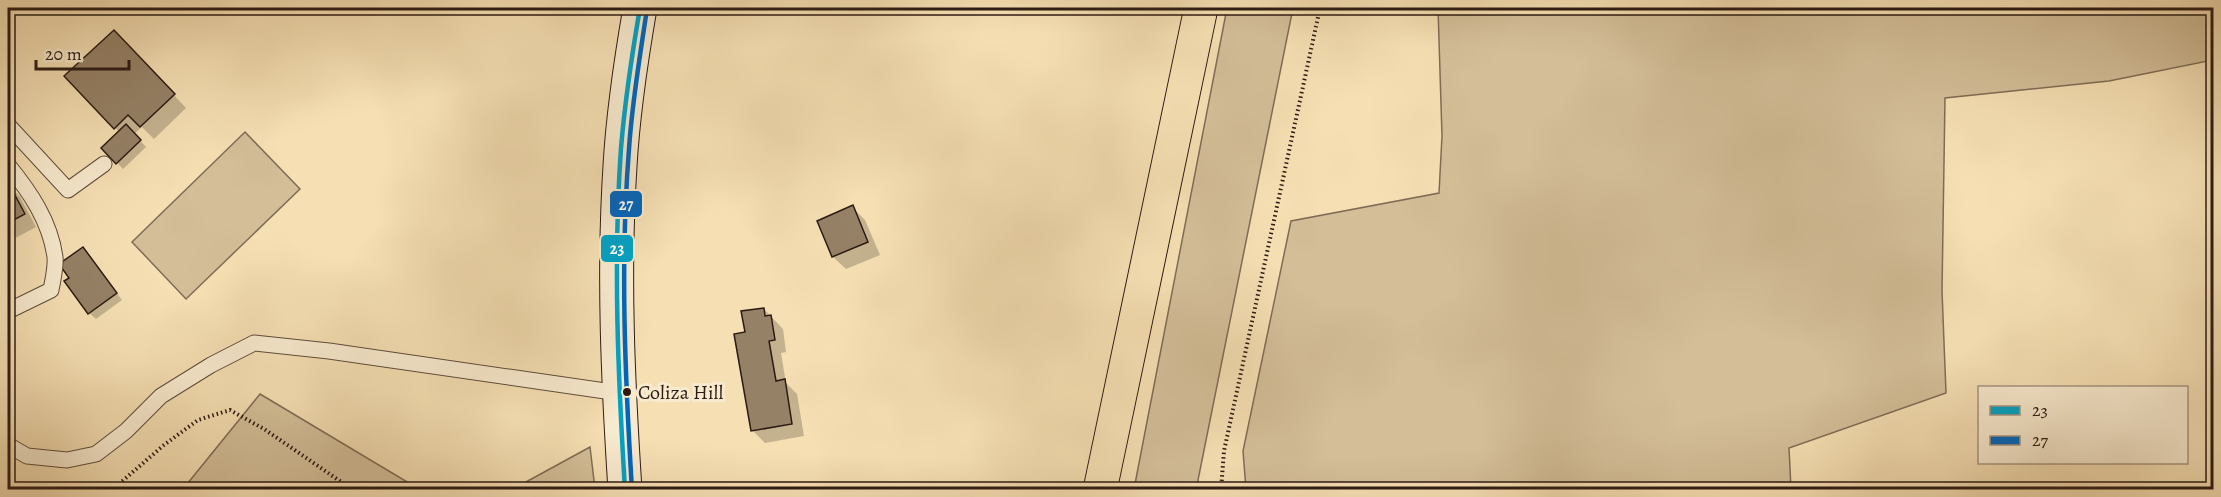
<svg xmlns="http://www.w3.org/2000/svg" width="2221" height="497" font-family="Alegreya,serif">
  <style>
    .green { fill: #d3be98; stroke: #806c56; stroke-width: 1.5 }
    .shadow { fill: #0003 }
    .building { fill: #958166; stroke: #2c1b13; stroke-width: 1.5 }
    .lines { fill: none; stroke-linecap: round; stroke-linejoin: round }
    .lane-casing { stroke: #5e4c3b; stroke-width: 17 }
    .secondary-casing { stroke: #2c1b13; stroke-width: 35 }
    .highway-casing { stroke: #2c1b13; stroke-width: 35 }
    .path { stroke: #2c1b13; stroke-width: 4; stroke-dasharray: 1.5 3; stroke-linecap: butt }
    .lane { stroke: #f8eace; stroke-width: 15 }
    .secondary { stroke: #f8eace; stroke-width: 33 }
    .highway { stroke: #f5dfb3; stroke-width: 33 }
    .bus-1-casing { stroke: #f8eace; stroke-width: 9 }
    .bus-2-casing { stroke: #f8eace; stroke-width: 9 }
    .bus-1 { stroke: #02a2c5; stroke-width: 4.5 }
    .bus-2 { stroke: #0065bd; stroke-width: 4.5 }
    .bus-dot { fill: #2c1b13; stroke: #f8eace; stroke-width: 2 }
    .labels { text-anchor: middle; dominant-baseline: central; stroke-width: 6; stroke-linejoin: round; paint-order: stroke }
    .bus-label { font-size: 20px; fill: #2c1b13; stroke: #f8eace; text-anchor: start }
    .line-badge { stroke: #f8eace; stroke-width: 2 }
    .badge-label { font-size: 16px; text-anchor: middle; font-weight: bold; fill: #fff }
  </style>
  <rect width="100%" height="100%" fill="#f5dfb3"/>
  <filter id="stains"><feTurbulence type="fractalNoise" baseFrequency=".00333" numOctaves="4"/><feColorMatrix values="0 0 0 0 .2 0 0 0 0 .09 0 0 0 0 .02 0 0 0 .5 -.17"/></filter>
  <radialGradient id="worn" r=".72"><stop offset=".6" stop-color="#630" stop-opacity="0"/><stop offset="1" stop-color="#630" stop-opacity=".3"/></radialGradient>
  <!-- green -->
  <g class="green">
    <polygon points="1227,8 1293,8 1198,480 1200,489 1134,489"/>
    <polygon points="1438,8 2213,8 2213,60 2109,81 1945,98 1942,291 1946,393 1789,448 1791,489 1246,489 1243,451 1291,221 1439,193 1442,136"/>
    <polygon points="245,132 300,189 186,299 132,242"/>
    <polygon points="260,394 419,489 183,489"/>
    <polygon points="590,447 595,489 512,489 515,488"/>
  </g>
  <!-- shadow -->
  <g class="shadow">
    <polygon points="126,44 186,108 154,139 142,127 134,134 146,147 123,169 103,148 119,132 66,76"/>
    <polygon points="8,184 20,197 36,227 8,242"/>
    <polygon points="852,207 865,220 880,255 846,269 833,257 819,222"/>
    <polygon points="83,249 122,300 96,319 89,313 71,278"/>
    <polygon points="764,309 783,329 786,352 781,353 786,383 797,394 804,436 765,443 752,430 747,333"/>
  </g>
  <!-- building -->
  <g class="building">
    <polygon points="114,30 175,94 140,127 128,115 114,129 64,76"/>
    <polygon points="126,124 141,140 116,164 101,148"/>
    <polygon points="8,182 25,214 8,223"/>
    <polygon points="853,205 868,242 832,257 817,221"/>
    <polygon points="83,247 117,293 88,314 64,281 69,278 59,264"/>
    <polygon points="764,308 765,316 771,315 775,340 769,341 776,381 785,379 792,424 751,431 734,334 745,332 741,311"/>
  </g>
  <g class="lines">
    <!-- lane casing -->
    <g class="lane-casing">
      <g id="lane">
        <polyline points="8,125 68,190 104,164"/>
        <path d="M8,165C30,192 50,221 55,257C56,267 53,279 51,290L8,311"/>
        <polyline points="8,445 27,456 67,460 96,454 126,431 161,396 211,365 254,343 329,351 619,393"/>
      </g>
    </g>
    <!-- secondary casing -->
    <g class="secondary-casing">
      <path id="secondary" d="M625,490C618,382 613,274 620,166C623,113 631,60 640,8"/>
    </g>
    <!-- highway casing -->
    <g class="highway-casing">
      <polyline id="highway" points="1100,490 1201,8"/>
    </g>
    <!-- path -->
    <g class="path">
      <polyline points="112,490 164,445 198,420 230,410 264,429 353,490"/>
      <polyline points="1221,490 1224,451 1320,8"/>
    </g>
    <!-- lane -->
    <use href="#lane" class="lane"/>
    <!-- secondary -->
    <use href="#secondary" class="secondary"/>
    <!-- highway -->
    <use href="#highway" class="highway"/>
    <!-- bus-1 casing -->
    <g class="bus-1-casing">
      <path id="bus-1" d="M625,490C618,376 613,262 621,148C625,101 632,54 640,8"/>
    </g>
    <!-- bus-2 casing -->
    <g class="bus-2-casing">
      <path id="bus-2" d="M632,490C625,376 620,262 629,149C632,102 640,56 647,9"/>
    </g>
    <!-- bus-1 -->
    <use href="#bus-1" class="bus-1"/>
    <!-- bus-2 -->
    <use href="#bus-2" class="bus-2"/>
  </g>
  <!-- markers -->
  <circle class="bus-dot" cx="627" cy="392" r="5"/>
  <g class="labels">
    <!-- bus labels -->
    <g class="bus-label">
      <text x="638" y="392">Coliza Hill</text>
    </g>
  </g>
  <g class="line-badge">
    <rect x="609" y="190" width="34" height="28" rx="6" fill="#0065bd"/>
    <rect x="600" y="234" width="34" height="29" rx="6" fill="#02a2c5"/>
  </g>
  <g class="badge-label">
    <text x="626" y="210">27</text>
    <text x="617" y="254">23</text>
  </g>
  <!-- margin -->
  <rect width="2221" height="497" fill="none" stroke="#f5dfb3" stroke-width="30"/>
  <rect x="9" y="9" width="2203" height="479" fill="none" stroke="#2c1b13" stroke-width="3"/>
  <rect x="15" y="15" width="2191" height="467" fill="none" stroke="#2c1b13" stroke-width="1.5"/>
  <!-- legend -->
  <rect x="1978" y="386" width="210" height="78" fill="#f8eace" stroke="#a69783" stroke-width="1.5"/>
  <rect x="1990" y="406" width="30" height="9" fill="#02a2c5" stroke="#a69783" stroke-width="1.5"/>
  <text x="2032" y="416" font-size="18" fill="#2c1b13">23</text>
  <rect x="1990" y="436" width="30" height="9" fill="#0065bd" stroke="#a69783" stroke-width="1.5"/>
  <text x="2032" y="446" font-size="18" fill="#2c1b13">27</text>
  <!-- scale -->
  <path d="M36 60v9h93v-9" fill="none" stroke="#2c1b13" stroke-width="3"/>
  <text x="45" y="60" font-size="18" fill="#2c1b13" stroke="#f8eace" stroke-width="4.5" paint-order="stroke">20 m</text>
  <rect width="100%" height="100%" filter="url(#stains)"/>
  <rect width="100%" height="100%" fill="url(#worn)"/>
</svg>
